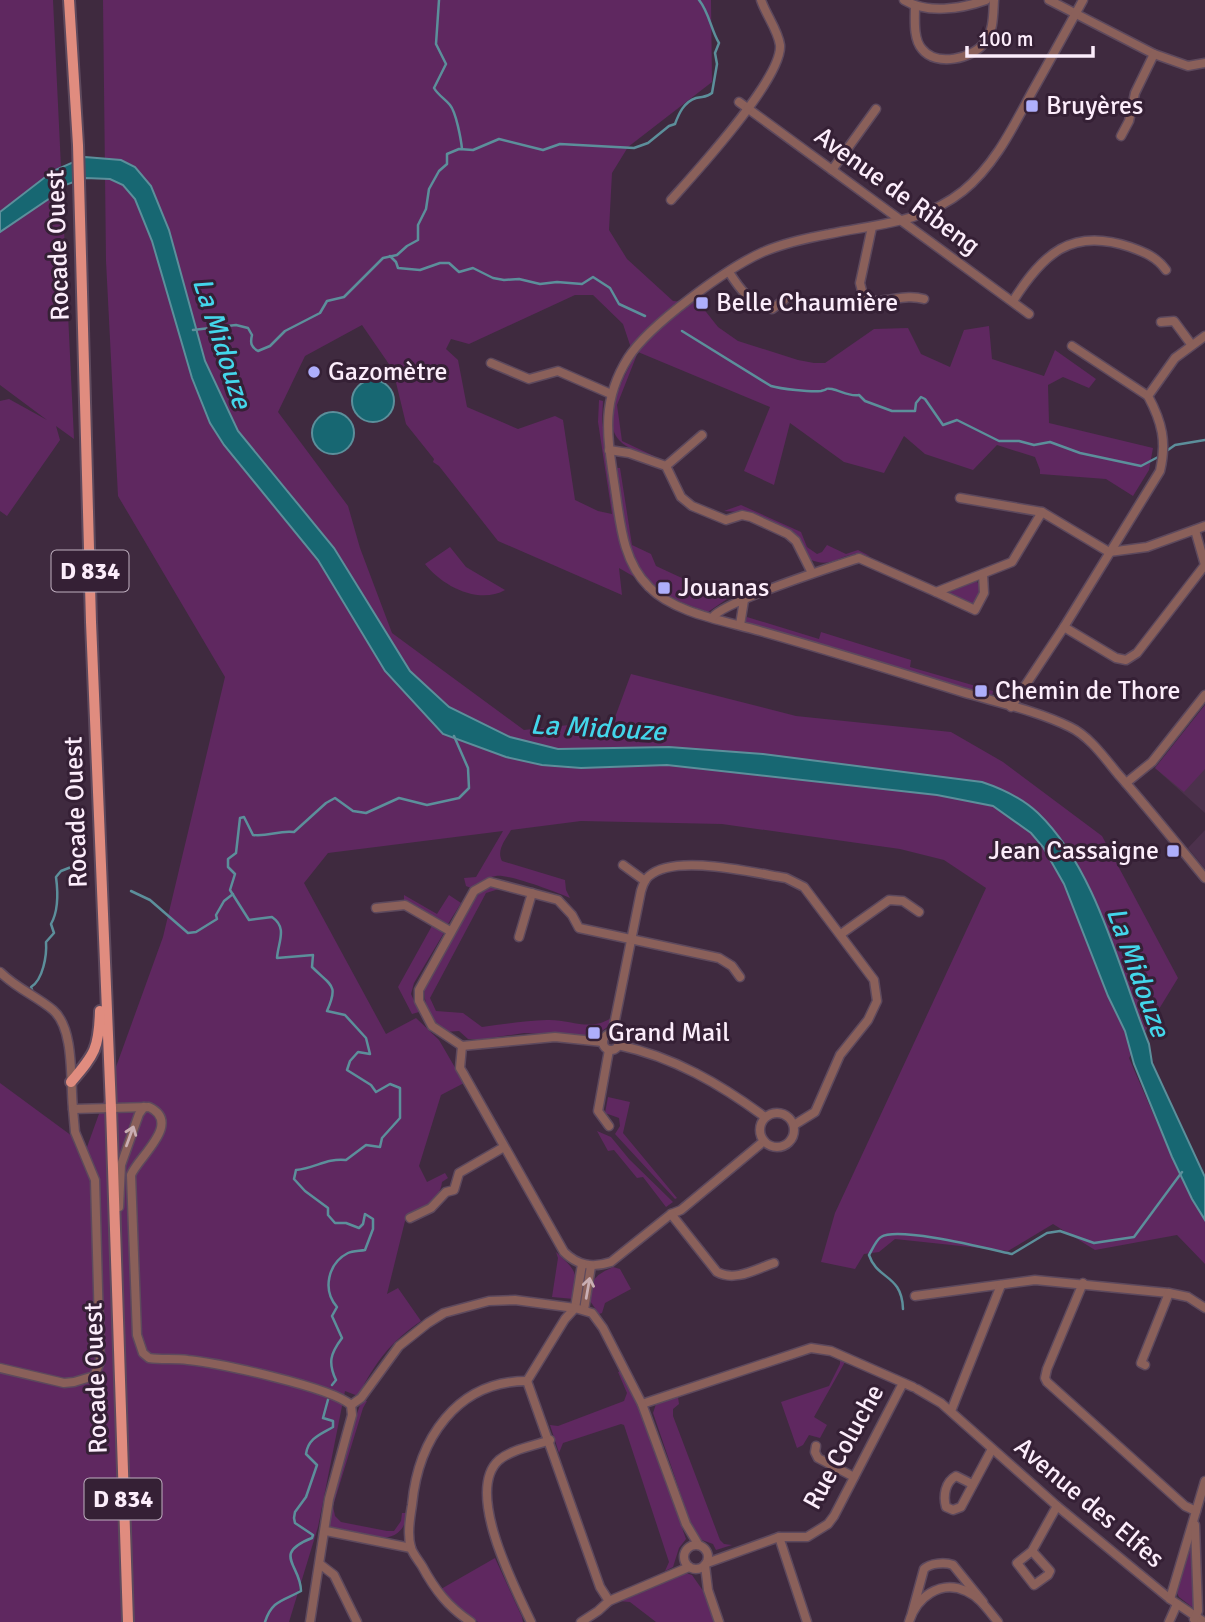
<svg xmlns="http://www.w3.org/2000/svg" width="1205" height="1622" font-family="Signika,sans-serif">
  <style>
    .built { fill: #4c314c }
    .green { fill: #5f2860 }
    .water { fill: #176772; stroke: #5c8f9b; stroke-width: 2 }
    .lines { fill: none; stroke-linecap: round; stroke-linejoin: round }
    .stream { stroke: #5c8f9b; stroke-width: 2.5 }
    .minor-casing { stroke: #5d495d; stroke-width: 11 }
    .major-casing { stroke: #5d495d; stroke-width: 14 }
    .minor { stroke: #8a605a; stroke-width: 8 }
    .major { stroke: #e08c7f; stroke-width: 10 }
    .oneway { stroke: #c9aeb3 }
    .poi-dot { fill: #aeaefb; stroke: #352035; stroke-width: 2.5 }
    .labels { text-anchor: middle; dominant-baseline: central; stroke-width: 6; stroke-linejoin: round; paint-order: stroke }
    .shield { fill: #352035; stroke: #c0b0c0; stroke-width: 2 }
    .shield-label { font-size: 24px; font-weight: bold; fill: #fcedfb }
    .poi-label { font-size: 26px; fill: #fcedfb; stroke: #352035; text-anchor: start }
    .street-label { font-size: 26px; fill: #fcedfb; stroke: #352035 }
    .water-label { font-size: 28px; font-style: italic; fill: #43d6ea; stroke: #352035 }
  </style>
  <rect width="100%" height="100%" fill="#3f2a3f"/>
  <!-- built -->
  <g class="built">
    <polygon points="1205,705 1205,813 1155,768"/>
    <polygon points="1205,830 1205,869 1188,848"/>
  </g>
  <!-- green -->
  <g class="green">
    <polygon points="0,0 53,0 74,439 56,426 60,440 7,516 0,511 0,401 9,399 47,420 0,385"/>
    <path d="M103,0H711L712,82L628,147L612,173L609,230L627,259L673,301L699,303L718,327L738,341L798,360L814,363H825L874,329L908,328L921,354L950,367L964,330L989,326L992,359L1044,376L1055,350L1096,379L1089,388L1063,377L1048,385L1049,423L1153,448L1149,470L1133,496L1106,479L1040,474V470L1035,457L997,445L973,470L925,454L904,436L884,473L844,462L790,423L774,485L744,471L770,407L638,352L617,405L622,441L654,456L653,458C642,453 627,449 619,440C600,419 624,378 634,357L623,324L593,295H575L469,344L451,339L446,349L458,360L467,407L518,429L555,416L563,420L575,500L598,511L612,514L598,422L599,400L603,401L602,421L622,543L638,579L619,568L622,595L498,541L439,466L433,462L434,459L406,424L393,370L362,325L305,356L278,412L348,506L360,548L392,633L524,730L614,720L631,674L796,716L951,732L1003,762L1102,836L1178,978L1129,1058L1180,1176L1205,1221V1264L1177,1235L1095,1250L1053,1224L1008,1251L895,1239L879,1252L864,1254L855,1269L821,1262L835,1213L986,888L944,860L900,849L722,824L581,821L511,830C506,839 496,850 502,861L565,880L566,890L570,898C556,892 509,874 496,876C486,878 479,882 471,888L466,886L464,878L476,877L503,831L328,853L304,883L386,1034L416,1018L439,1040L464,1083L441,1095L419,1166L427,1182L445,1173L448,1178L442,1182C440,1201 421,1209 406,1217L387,1294L398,1288L421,1321C390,1342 375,1363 358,1396L345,1391L318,1527L289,1622H0V1083L87,1147L163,937L225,677L118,496L106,261Z"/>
    <path d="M617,468H620L632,545L651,554L656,566L727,599L708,612C686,604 660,596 646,578C622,549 622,503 617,468Z"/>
    <path d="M741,505L801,532L807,547L817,554L822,552L827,545L846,554L858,550L870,556C867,556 860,553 854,554C835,558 829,568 809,559L802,541L793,531L752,513L724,511Z"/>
    <path d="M450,547L466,567L505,590C479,605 442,586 425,564Z"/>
    <polygon points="975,580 981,586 981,595 974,604 950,596 949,590"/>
    <polygon points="747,617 819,639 821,632 911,660 910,667 993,691 992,697 745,622"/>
    <polygon points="1205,705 1205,769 1184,792 1155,768"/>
    <path d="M490,886L499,889L486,893L430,998L436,1011L463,1013L482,1027C503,1024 525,1021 547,1020C570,1019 590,1032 611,1018L610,1025L594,1037L524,1033L484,1039H468L459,1031L445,1032C432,1021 422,1003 425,986L479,893Z"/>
    <polygon points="404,895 437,914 449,895 461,903 448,924 404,901"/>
    <polygon points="433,924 445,931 414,983 411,994 419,1012 412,1014 398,987"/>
    <polygon points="608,1097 630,1102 623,1133 677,1198 675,1199 615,1134 620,1126 619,1118 605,1113"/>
    <polygon points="597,1131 611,1137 629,1159 673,1202 666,1207 643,1177 637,1178 614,1150 608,1151"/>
    <path d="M556,1252C576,1271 578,1271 574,1299L552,1297L558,1258Z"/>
    <path d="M613,1267L620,1269L631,1289L605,1303L602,1313L599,1314L590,1301C593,1278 592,1277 613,1267Z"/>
    <polygon points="840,1360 845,1362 814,1417 827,1425 820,1438 809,1435 803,1445 797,1448 781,1402 829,1386 840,1364"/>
    <polygon points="621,1371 640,1409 686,1539 679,1548 673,1567 665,1571 669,1562 624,1425 621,1424 563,1443 559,1453 550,1425 558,1426 624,1401 627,1393 618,1372"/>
    <polygon points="678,1397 679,1404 673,1409 673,1416 720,1540 724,1544 732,1545 716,1550 713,1544 699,1539 694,1533 653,1413 656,1404"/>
    <path d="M364,1400L367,1401L363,1408L333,1506L335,1516L341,1522L387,1531H394L401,1521L402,1513H407C403,1553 359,1534 333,1529L330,1526C330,1485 347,1444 360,1405Z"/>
    <polygon points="1190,1549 1193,1550 1196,1607 1192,1607 1179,1597 1177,1593"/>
    <polygon points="495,1558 522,1617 523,1622 478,1622 460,1609 441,1589"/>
    <polygon points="686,1573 692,1575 706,1595 714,1622 656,1622 630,1602 618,1601"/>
  </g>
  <!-- water -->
  <g class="water">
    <path d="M85,157L121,160L135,167L151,186L169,230L205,361L238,431L334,548L410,671L449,707L510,737L558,749L669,747L763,754L982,782C1003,789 1022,798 1038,813C1097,870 1119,970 1149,1044L1152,1063L1205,1177V1220L1192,1199L1172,1157L1134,1064L1125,1031L1108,996L1064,884L1043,847L1031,833L993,806L937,795L667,765L581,768L542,765L506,757L443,734L385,671L318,560L224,445L210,423L192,378L152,241L135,199L123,185L110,179L85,178L65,185L56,194L0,232V212L53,171Z"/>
    <circle cx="373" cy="401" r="21"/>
    <circle cx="333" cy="433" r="21"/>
  </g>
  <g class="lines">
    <!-- stream -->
    <g class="stream">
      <path d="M439,0L436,44L446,64L434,88C438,95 445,99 450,105C456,112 461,139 462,149"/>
      <polyline points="390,256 396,262 398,268 420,270 440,263 449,263 459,272 473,268 493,278 504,280 519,279 540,284 557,282 582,284 593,277 610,288 619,304 645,316"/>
      <path d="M193,330L236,325L248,328L252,335C250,343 251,347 258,351L270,346L285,331L320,313L327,301L344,297L383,258L397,255L407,246L418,240V225L426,209L429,189L439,171L447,164V154L459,149L473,150L499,139L543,150L560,144L634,148L648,143L669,126L675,124C679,113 684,102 696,98C703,96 706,98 712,93L717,64L715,53L719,43C711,30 709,12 699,0"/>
      <path d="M682,331L771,386C781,389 810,392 821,391C831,389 822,388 832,389C841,391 850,397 859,395L865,401L892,411H915L916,403L921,397L925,399L943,425L957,420L999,441H1019L1034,445L1050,442L1080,453L1141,466L1160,456"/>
      <polyline points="1165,452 1175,445 1205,440"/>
      <polyline points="131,891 150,900 188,933 196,932 217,919 216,915 224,901 233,894"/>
      <path d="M33,993L31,987C43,980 47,955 46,942L54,933L51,924C59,910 58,892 56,877L61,871L79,864L87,868"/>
      <path d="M903,1309C902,1274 877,1280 869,1255C872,1250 876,1240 881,1237C898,1226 989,1249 1012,1254L1047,1233L1060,1231L1094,1243L1134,1237L1182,1172"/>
      <path d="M332,1385L336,1380C328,1363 330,1354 342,1338L332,1316L337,1307C322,1290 328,1263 348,1253C352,1251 360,1251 365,1250L373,1229V1219L365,1214L363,1224L359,1228L346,1223H335L328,1215V1208L305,1191L294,1179L296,1170C316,1168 326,1158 346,1160L366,1145L380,1147L382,1138L400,1118V1088L390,1084L376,1092L371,1085L347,1070L350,1061L358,1052L370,1054L366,1038L345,1015L327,1011C339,984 331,986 312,967L313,955L277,958C278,942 288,928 272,917L249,920L230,890L235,874L228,867V859L236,853L240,818L244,817L253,835C268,837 279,830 294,832L326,803L335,798L353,811L366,813L399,798L427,805L459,798L469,788L468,768L454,736"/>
      <path d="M265,1622C272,1600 283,1601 301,1591C301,1565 271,1554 312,1538L313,1535L295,1523L294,1518L295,1512L306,1497L317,1465L306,1454C308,1438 321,1434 333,1427V1421L323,1418L329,1396"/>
    </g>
    <!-- minor casing -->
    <g class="minor-casing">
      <g id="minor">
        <path d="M904,0C927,14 961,9 986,0"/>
        <polyline points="1049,0 1154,54 1188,66 1205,63"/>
        <path d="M1083,0C1066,31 1049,62 1032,92C1013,127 995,165 963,191C923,223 877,224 829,234C807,238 784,243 763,252C727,268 649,325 628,358C601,401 607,435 614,482C620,518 621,560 649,587C674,613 726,621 760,631C827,650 895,671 962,692C996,702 1038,711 1070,727C1089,736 1104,757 1118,774C1148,808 1176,843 1205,878"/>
        <path d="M915,7C915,19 913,39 922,49C936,67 973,59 985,42C994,30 993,14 994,0"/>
        <polyline points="739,102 1029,314"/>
        <polyline points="1121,136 1129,121 1135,93 1154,54"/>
        <polyline points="832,170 876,109"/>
        <path d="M671,200C695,173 783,78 780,45C778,30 766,15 761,0"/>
        <path d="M872,227L860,283L864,299C884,305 903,293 924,299"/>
        <path d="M729,272C739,288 752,306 772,309L784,300"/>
        <path d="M1013,301C1043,254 1071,227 1130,247C1144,252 1157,257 1166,270"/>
        <polyline points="1161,322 1174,321 1191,344"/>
        <polyline points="1072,346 1148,396"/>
        <polyline points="491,363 529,379 558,371 611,394"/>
        <polyline points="609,450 629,453 666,466 681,497 692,506 726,520 742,515 751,517 788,534 796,541 812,573"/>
        <polyline points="666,466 702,435"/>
        <polyline points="960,498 1042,512 1109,552 1147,547 1205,526"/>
        <polyline points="936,592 975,610 984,593 983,574"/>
        <path d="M713,617C723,602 835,566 859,558L936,592L1012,562L1042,512"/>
        <polyline points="740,625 744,600"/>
        <polyline points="1064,627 1116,658 1126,660 1137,653 1205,565 1195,530"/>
        <path d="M1011,707L1064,627L1160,471C1167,442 1162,422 1148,396L1175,358L1205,336"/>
        <polyline points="1126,783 1152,762 1205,695"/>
        <polyline points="623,865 645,881"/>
        <polyline points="376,908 405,905 450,931"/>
        <polyline points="841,934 889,900 903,901 919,912"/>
        <polyline points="519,937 532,893"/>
        <path d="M0,972C16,988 36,996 53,1010C75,1029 70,1081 73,1109L149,1107C183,1123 138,1157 131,1175L137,1335L143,1353L149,1358C162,1360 175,1358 188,1360C218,1363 331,1387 351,1405L352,1415L329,1499L310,1622"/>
        <circle cx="611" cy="1042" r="8"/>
        <path d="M612,1035L641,891C643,885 644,880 649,876C675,853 754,873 786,878L804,887L874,980L877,1001L868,1020L840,1055L815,1112L794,1125"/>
        <path d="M618,1045C674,1057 720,1084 765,1117"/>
        <polyline points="462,1046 432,1026 419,1001 419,990 474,891 490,882 558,900 572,915 579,928 719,958 732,966 740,977"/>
        <path d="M462,1046L460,1068L463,1073L564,1252C578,1266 593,1268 611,1262L671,1214L681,1210L764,1141"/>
        <polyline points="462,1046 555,1037 603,1042"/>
        <circle cx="777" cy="1130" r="17"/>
        <polyline points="609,1126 598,1111 609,1050"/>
        <polyline points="119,1207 121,1165 139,1114 144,1107"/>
        <path d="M671,1214L717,1272C735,1282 756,1269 774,1263"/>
        <polyline points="410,1218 431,1208 446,1192 454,1190 459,1173 504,1147"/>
        <polyline points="1083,1283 1047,1369 1045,1378 1047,1382 1185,1506 1196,1511"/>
        <polyline points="915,1296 1035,1280 1169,1293 1188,1297 1205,1308"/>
        <polyline points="584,1310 591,1266"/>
        <polyline points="1145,1365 1141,1363 1169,1293"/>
        <polyline points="0,1368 64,1383 74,1382 94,1376 100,1362 95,1180 75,1132 73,1109"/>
        <polyline points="527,1381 600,1587 609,1601"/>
        <polyline points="527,1381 565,1319 575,1308 582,1264"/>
        <polyline points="917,1389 941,1403 1057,1506 1170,1599 1204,1622"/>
        <polyline points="642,1404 811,1348 831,1351 913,1387"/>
        <polyline points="351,1405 361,1398 399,1346 428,1323 444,1313 489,1301 515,1300 575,1308 592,1313 603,1328 642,1404 686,1524 698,1544"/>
        <polyline points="951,1411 1001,1285"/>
        <polyline points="816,1446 815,1452 818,1458 854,1477"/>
        <path d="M972,1484L956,1476C945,1482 943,1496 946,1507L953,1510L961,1507L992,1449"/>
        <polyline points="326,1531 411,1548"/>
        <polyline points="779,1537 807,1622"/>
        <circle cx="696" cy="1557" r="12"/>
        <polyline points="1032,1551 1050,1571 1048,1575 1034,1585 1017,1563 1032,1551 1057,1506"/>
        <polyline points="707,1563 779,1537 807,1537 828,1524 834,1516 903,1383"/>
        <polyline points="321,1565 334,1575 357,1622"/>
        <polyline points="705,1565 708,1590 719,1622"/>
        <polyline points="1170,1599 1205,1481"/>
        <path d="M912,1613L924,1569C930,1563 945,1562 953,1565L983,1602"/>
        <polyline points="1194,1619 1198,1611 1195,1525"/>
        <path d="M471,1622C448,1607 435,1590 422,1566C419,1561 413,1554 411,1548C407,1535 410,1518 412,1505C418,1440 456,1381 527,1381"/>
        <path d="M531,1622C515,1588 464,1491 499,1460C512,1449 534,1446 550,1440"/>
        <polyline points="581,1622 598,1611 609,1601 689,1567"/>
        <path d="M909,1622C916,1598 940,1579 966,1591C980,1597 988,1610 998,1622"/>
        <polyline points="1169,1622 1177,1604"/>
      </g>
    </g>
    <!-- major casing -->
    <g class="major-casing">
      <g id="major">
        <polyline points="69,0 78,145 91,622 111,1108 128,1622"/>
        <path d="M71,1082C95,1054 99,1048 100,1011"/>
      </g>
    </g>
    <!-- minor -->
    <use href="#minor" class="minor"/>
    <!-- major -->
    <use href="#major" class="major"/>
  </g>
  <!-- one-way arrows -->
  <defs><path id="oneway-shaft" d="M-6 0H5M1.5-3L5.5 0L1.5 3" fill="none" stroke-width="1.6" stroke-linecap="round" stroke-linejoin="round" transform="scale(1.75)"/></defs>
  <g class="oneway">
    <use href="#oneway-shaft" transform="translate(130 1136) rotate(-70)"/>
    <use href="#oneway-shaft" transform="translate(588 1288) rotate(-80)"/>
  </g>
  <!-- markers -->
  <g class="poi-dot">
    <rect x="1025" y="99" width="14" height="14" rx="3.5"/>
    <rect x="695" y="296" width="14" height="14" rx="3.5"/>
    <circle cx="314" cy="372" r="7"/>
    <rect x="657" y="581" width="14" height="14" rx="3.5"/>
    <rect x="974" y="684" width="14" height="14" rx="3.5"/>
    <rect x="1166" y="844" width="14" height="14" rx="3.5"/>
    <rect x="587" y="1026" width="14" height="14" rx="3.5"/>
  </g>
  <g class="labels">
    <!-- shield labels -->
    <g class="shield">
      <rect x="51.5" y="550.5" width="77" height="41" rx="5"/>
      <rect x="84.5" y="1478.5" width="77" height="41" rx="5"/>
    </g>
    <g class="shield-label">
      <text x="90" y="571">D 834</text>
      <text x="123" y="1499">D 834</text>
    </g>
    <!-- poi labels -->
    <g class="poi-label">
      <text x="1046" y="106">Bruyères</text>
      <text x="716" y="303">Belle Chaumière</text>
      <text x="328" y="372">Gazomètre</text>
      <text x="678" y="588">Jouanas</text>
      <text x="995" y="691">Chemin de Thore</text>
      <text x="1159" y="851" text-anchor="end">Jean Cassaigne</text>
      <text x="608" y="1033">Grand Mail</text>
    </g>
    <!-- street labels -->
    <g class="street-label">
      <text transform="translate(897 191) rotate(36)">Avenue de Ribeng</text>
      <text transform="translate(58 245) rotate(-92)">Rocade Ouest</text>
      <text transform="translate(76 812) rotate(-92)">Rocade Ouest</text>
      <text transform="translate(96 1378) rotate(-92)">Rocade Ouest</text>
      <text transform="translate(844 1447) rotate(-61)">Rue Coluche</text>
      <text transform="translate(1089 1503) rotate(40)">Avenue des Elfes</text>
    </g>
    <!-- water labels -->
    <g class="water-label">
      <text transform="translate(222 343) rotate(72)">La Midouze</text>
      <text transform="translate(598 728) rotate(3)">La Midouze</text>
      <text transform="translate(1138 972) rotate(70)">La Midouze</text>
    </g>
  </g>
  <!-- scale -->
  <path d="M967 46v10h126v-10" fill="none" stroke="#fcedfb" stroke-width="3.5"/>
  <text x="978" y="46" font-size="21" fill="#fcedfb" stroke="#352035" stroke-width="5" paint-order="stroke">100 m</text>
</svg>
